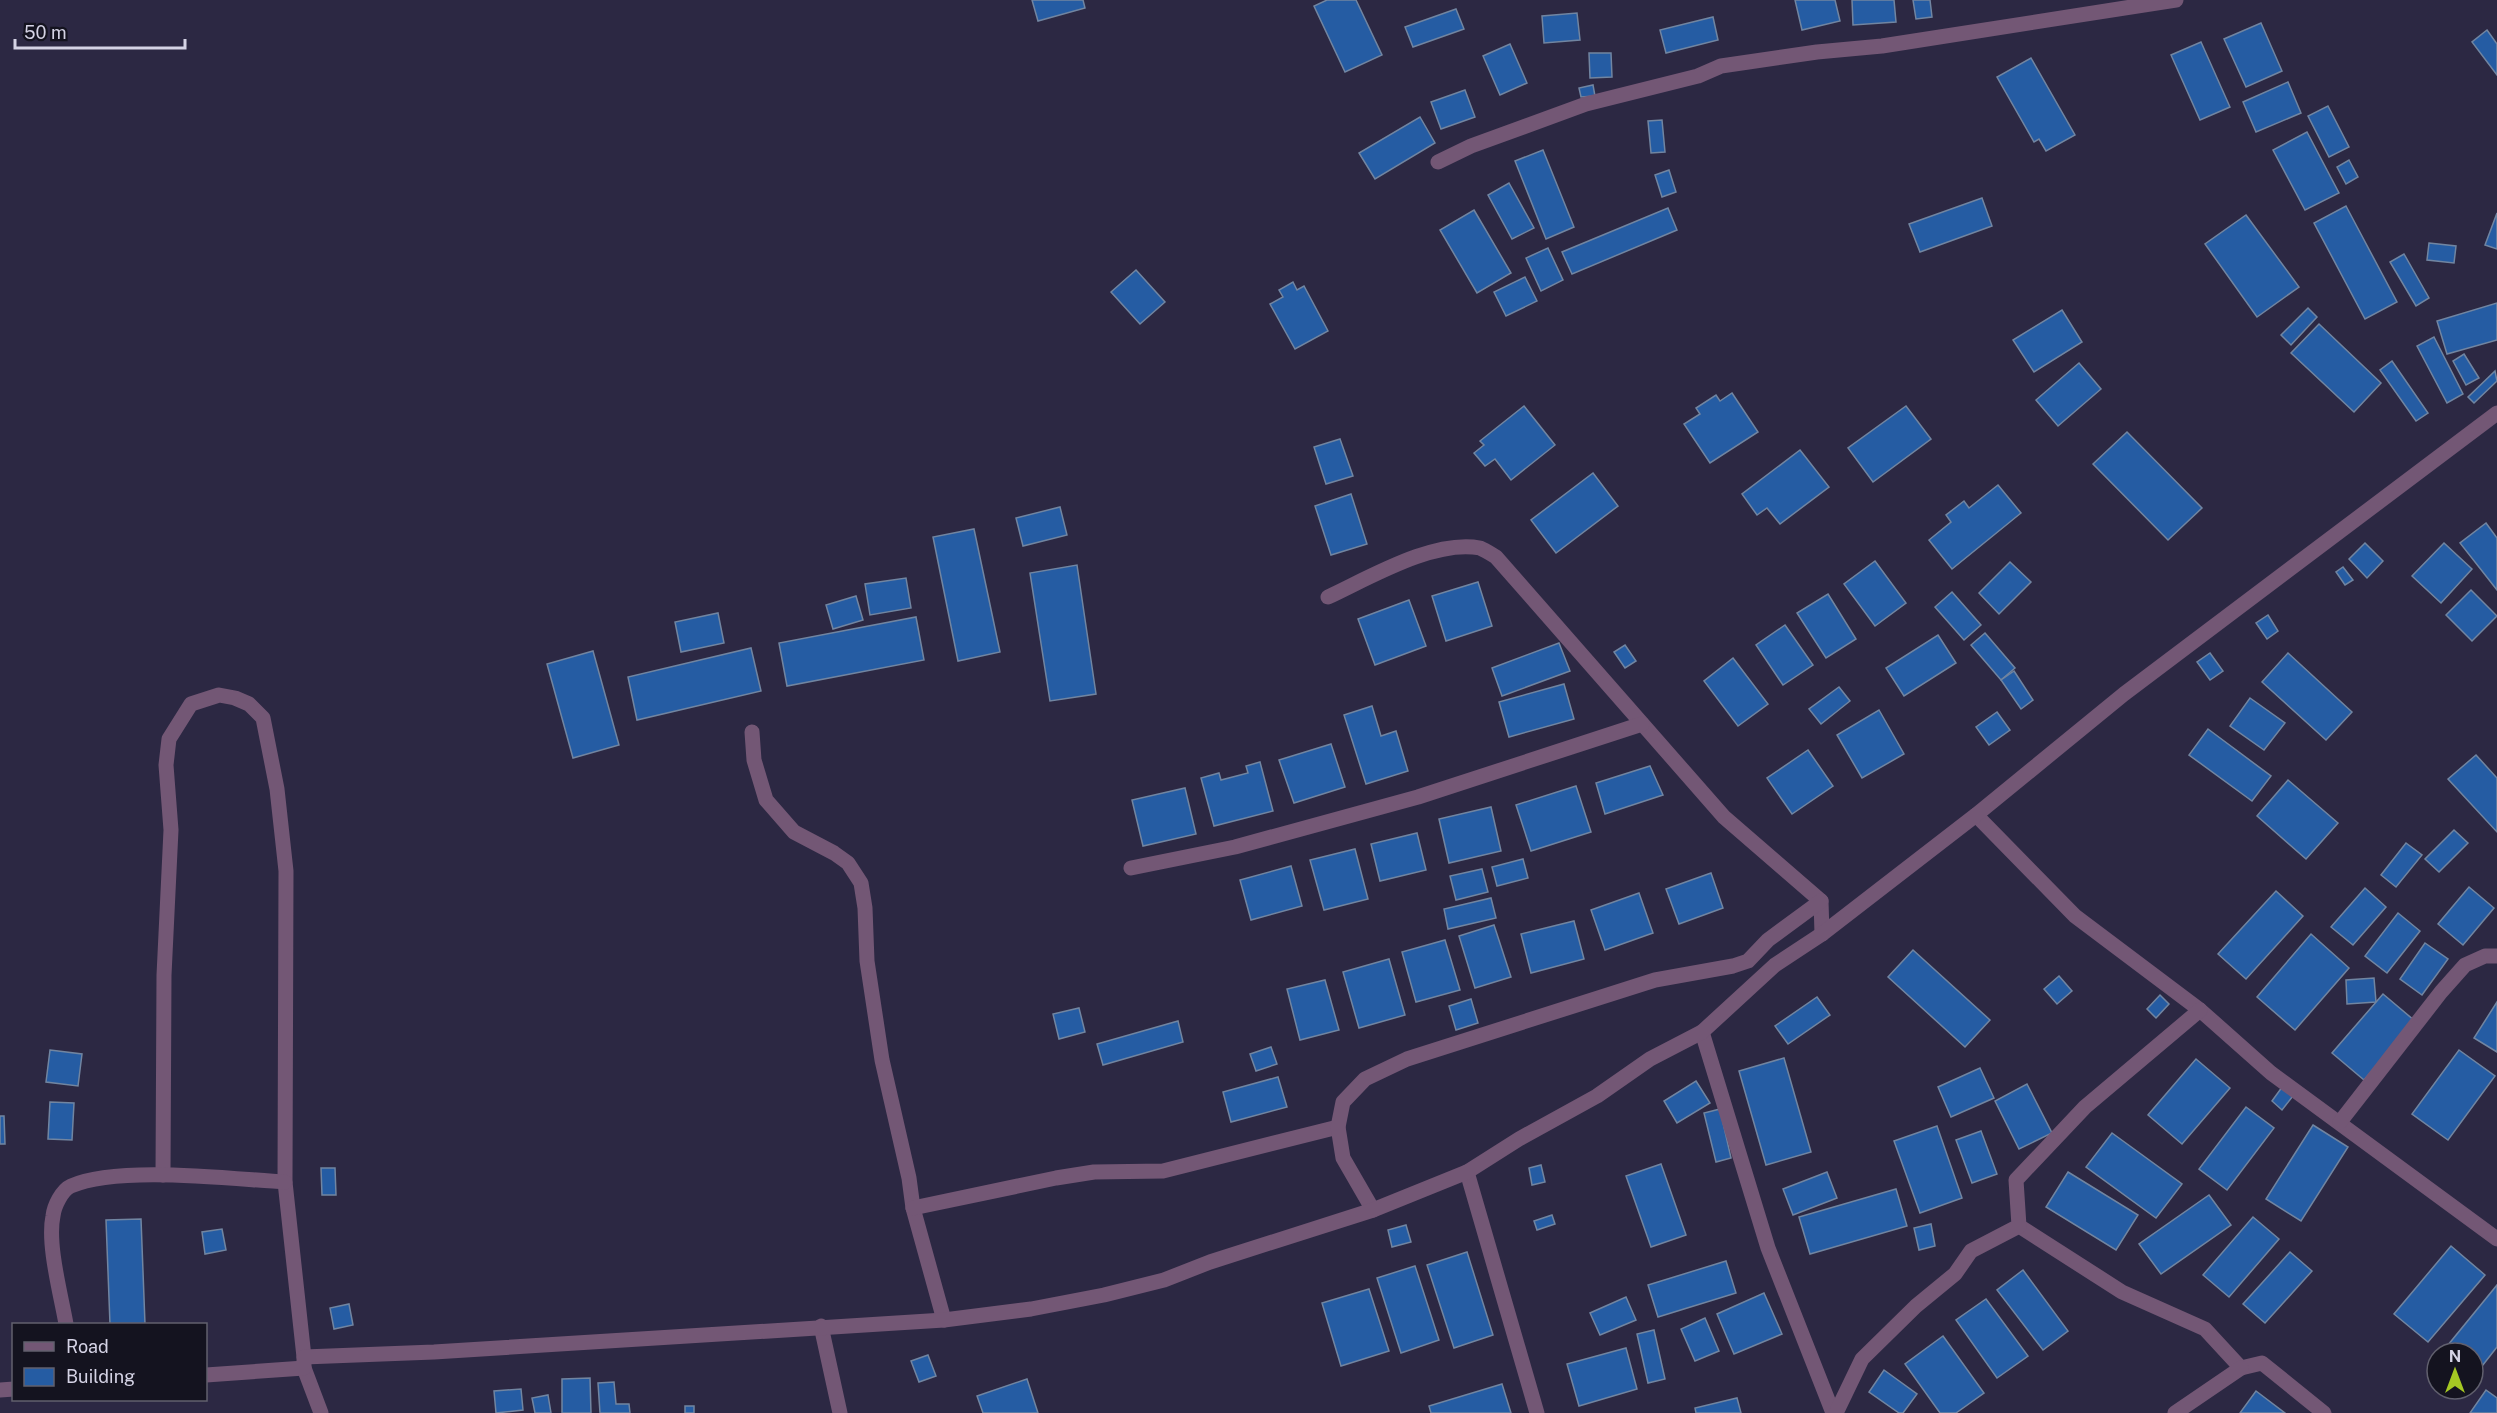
<svg xmlns="http://www.w3.org/2000/svg" width="2497" height="1413" font-family="'Public Sans',sans-serif">
  <style>
    .building { fill: #255ca3; stroke: #7185a1; stroke-width: 1.5 }
    .lines { fill: none; stroke-linecap: round; stroke-linejoin: round }
    .minor { stroke: #735775; stroke-width: 15 }
  </style>
  <rect width="100%" height="100%" fill="#2c2843"/>
  <!-- building -->
  <g class="building">
    <polygon points="1032,0 1083,0 1085,8 1038,21"/>
    <polygon points="1327,0 1356,0 1382,55 1345,72 1314,6"/>
    <polygon points="1795,0 1835,0 1840,21 1802,30"/>
    <polygon points="1852,0 1894,0 1896,22 1853,25"/>
    <polygon points="1913,0 1930,0 1932,17 1916,19"/>
    <polygon points="1456,9 1464,29 1413,47 1405,27"/>
    <polygon points="1577,13 1580,40 1544,43 1542,16"/>
    <polygon points="1713,17 1718,40 1666,53 1660,30"/>
    <polygon points="2261,23 2282,71 2246,87 2224,39"/>
    <polygon points="2487,30 2497,44 2497,75 2472,42"/>
    <polygon points="2201,42 2230,107 2200,120 2171,55"/>
    <polygon points="1510,44 1527,83 1500,95 1483,56"/>
    <polygon points="1589,53 1611,53 1612,77 1590,78"/>
    <polygon points="2031,58 2075,135 2046,151 2039,139 2034,142 1997,77"/>
    <polygon points="2288,82 2301,113 2256,132 2243,102"/>
    <polygon points="1593,85 1595,96 1581,97 1579,88"/>
    <polygon points="1465,90 1475,117 1441,129 1431,102"/>
    <polygon points="2328,106 2349,147 2329,157 2308,116"/>
    <polygon points="1420,117 1435,143 1375,179 1359,153"/>
    <polygon points="1662,120 1665,152 1651,153 1648,121"/>
    <polygon points="2307,132 2339,193 2305,210 2273,150"/>
    <polygon points="1543,150 1574,227 1546,239 1515,161"/>
    <polygon points="2349,160 2358,177 2346,184 2337,167"/>
    <polygon points="1669,170 1676,192 1662,197 1655,175"/>
    <polygon points="1509,183 1534,228 1512,239 1488,195"/>
    <polygon points="1982,198 1992,226 1920,252 1909,224"/>
    <polygon points="2346,206 2397,302 2365,319 2314,223"/>
    <polygon points="1668,208 1677,230 1572,274 1562,252"/>
    <polygon points="1474,210 1511,273 1477,293 1440,230"/>
    <polygon points="2497,213 2497,249 2485,245"/>
    <polygon points="2246,215 2299,287 2257,317 2205,244"/>
    <polygon points="2429,243 2456,246 2454,263 2427,260"/>
    <polygon points="1548,248 1563,280 1541,291 1526,258"/>
    <polygon points="2404,254 2429,298 2416,306 2390,262"/>
    <polygon points="1136,270 1165,302 1140,324 1111,292"/>
    <polygon points="1525,277 1537,301 1506,316 1494,292"/>
    <polygon points="1293,282 1297,290 1304,286 1328,331 1295,349 1270,304 1283,297 1279,290"/>
    <polygon points="2497,303 2497,340 2447,354 2437,321"/>
    <polygon points="2308,308 2317,317 2291,345 2281,335"/>
    <polygon points="2062,310 2082,342 2034,372 2013,340"/>
    <polygon points="2319,324 2381,383 2354,412 2291,353"/>
    <polygon points="2434,337 2463,394 2447,403 2417,346"/>
    <polygon points="2464,354 2479,378 2466,385 2453,361"/>
    <polygon points="2392,361 2428,413 2416,421 2380,370"/>
    <polygon points="2079,363 2101,389 2058,426 2036,400"/>
    <polygon points="2495,371 2497,381 2474,403 2468,397"/>
    <polygon points="1732,393 1758,432 1710,463 1684,424 1700,414 1696,408 1716,395 1720,401"/>
    <polygon points="1524,406 1555,445 1511,480 1495,459 1485,466 1474,453 1484,445 1480,441"/>
    <polygon points="1906,406 1931,439 1873,482 1848,448"/>
    <polygon points="2127,432 2202,508 2168,540 2093,464"/>
    <polygon points="1340,439 1353,476 1326,484 1314,447"/>
    <polygon points="1800,450 1829,487 1780,524 1767,508 1757,515 1742,494"/>
    <polygon points="1593,473 1618,506 1556,553 1531,520"/>
    <polygon points="1998,485 2021,513 1952,569 1929,540 1951,522 1946,515 1964,501 1969,508"/>
    <polygon points="1351,494 1367,544 1331,555 1315,506"/>
    <polygon points="1060,507 1067,535 1023,546 1016,518"/>
    <polygon points="2486,523 2497,538 2497,590 2460,543"/>
    <polygon points="974,529 1000,652 958,661 933,537"/>
    <polygon points="2365,543 2383,561 2367,578 2349,559"/>
    <polygon points="2444,543 2472,569 2441,603 2412,576"/>
    <polygon points="1875,561 1906,603 1875,626 1844,584"/>
    <polygon points="2010,562 2031,582 1999,614 1979,593"/>
    <polygon points="1077,565 1096,694 1050,701 1030,573"/>
    <polygon points="2343,567 2353,580 2345,585 2336,572"/>
    <polygon points="906,578 911,608 870,615 865,584"/>
    <polygon points="1478,582 1492,626 1446,641 1432,596"/>
    <polygon points="2471,590 2497,616 2472,641 2446,615"/>
    <polygon points="1952,592 1981,625 1964,640 1935,607"/>
    <polygon points="1828,594 1856,639 1826,658 1797,613"/>
    <polygon points="856,596 863,620 833,629 826,605"/>
    <polygon points="1409,600 1426,646 1375,665 1358,619"/>
    <polygon points="718,613 724,643 681,652 675,622"/>
    <polygon points="2268,615 2278,631 2267,639 2256,623"/>
    <polygon points="916,617 924,660 787,686 779,643"/>
    <polygon points="1785,625 1813,665 1783,685 1756,645"/>
    <polygon points="1985,633 2015,668 2001,680 1971,645"/>
    <polygon points="1938,635 1956,663 1904,696 1886,668"/>
    <polygon points="1559,643 1570,671 1502,696 1492,668"/>
    <polygon points="1625,645 1636,661 1625,668 1614,652"/>
    <polygon points="751,648 761,691 637,720 628,677"/>
    <polygon points="593,651 619,745 573,758 547,664"/>
    <polygon points="2210,653 2223,671 2210,680 2197,662"/>
    <polygon points="2288,653 2352,712 2326,740 2262,682"/>
    <polygon points="1733,658 1768,704 1738,726 1704,681"/>
    <polygon points="2014,671 2033,700 2021,709 2001,680"/>
    <polygon points="1564,684 1574,719 1509,737 1499,702"/>
    <polygon points="1839,687 1850,701 1821,724 1809,709"/>
    <polygon points="2250,698 2285,723 2264,750 2230,726"/>
    <polygon points="1372,706 1381,736 1396,731 1408,771 1366,784 1344,715"/>
    <polygon points="1879,710 1904,754 1862,778 1837,735"/>
    <polygon points="1997,712 2010,730 1989,745 1976,727"/>
    <polygon points="2208,729 2271,776 2252,801 2189,755"/>
    <polygon points="1331,744 1345,787 1294,803 1279,760"/>
    <polygon points="1808,750 1833,786 1792,814 1767,778"/>
    <polygon points="2476,755 2497,778 2497,832 2448,779"/>
    <polygon points="1260,762 1273,811 1214,826 1201,778 1219,773 1221,780 1248,773 1246,766"/>
    <polygon points="1650,766 1663,795 1605,814 1596,783"/>
    <polygon points="2288,780 2338,823 2306,859 2257,816"/>
    <polygon points="1576,786 1591,832 1531,851 1516,805"/>
    <polygon points="1185,788 1196,834 1143,846 1132,800"/>
    <polygon points="1491,807 1501,851 1449,863 1439,819"/>
    <polygon points="2454,830 2468,843 2439,872 2425,859"/>
    <polygon points="1417,833 1426,870 1380,881 1371,844"/>
    <polygon points="2406,843 2422,855 2396,887 2381,875"/>
    <polygon points="1355,849 1368,899 1324,910 1310,860"/>
    <polygon points="1523,859 1528,878 1497,886 1492,867"/>
    <polygon points="1291,866 1302,906 1251,920 1240,880"/>
    <polygon points="1482,869 1488,892 1456,900 1450,876"/>
    <polygon points="1711,873 1723,908 1679,924 1666,889"/>
    <polygon points="2469,887 2494,908 2463,945 2438,924"/>
    <polygon points="2365,888 2386,907 2353,945 2331,927"/>
    <polygon points="2276,891 2303,916 2246,979 2218,954"/>
    <polygon points="1639,893 1653,933 1605,950 1591,910"/>
    <polygon points="1491,898 1496,918 1448,929 1444,909"/>
    <polygon points="2398,913 2420,931 2387,973 2365,956"/>
    <polygon points="1574,921 1584,959 1531,973 1521,934"/>
    <polygon points="1494,925 1511,977 1475,988 1459,936"/>
    <polygon points="2311,934 2349,968 2295,1030 2257,997"/>
    <polygon points="1445,940 1460,990 1416,1002 1402,952"/>
    <polygon points="2425,943 2448,959 2422,995 2400,979"/>
    <polygon points="1913,950 1990,1020 1965,1047 1888,977"/>
    <polygon points="1389,959 1405,1015 1359,1028 1343,972"/>
    <polygon points="2059,976 2072,991 2057,1004 2044,989"/>
    <polygon points="2374,978 2376,1002 2347,1004 2346,980"/>
    <polygon points="1325,980 1339,1030 1300,1040 1287,989"/>
    <polygon points="2383,994 2415,1021 2364,1080 2332,1053"/>
    <polygon points="2160,995 2169,1004 2156,1018 2147,1009"/>
    <polygon points="1817,997 1830,1015 1788,1044 1775,1026"/>
    <polygon points="1471,999 1478,1023 1456,1030 1449,1006"/>
    <polygon points="2497,1002 2497,1052 2474,1038"/>
    <polygon points="1079,1008 1085,1032 1059,1039 1053,1014"/>
    <polygon points="1178,1021 1183,1042 1103,1065 1097,1044"/>
    <polygon points="1271,1047 1277,1064 1256,1071 1250,1054"/>
    <polygon points="50,1050 82,1054 78,1086 46,1082"/>
    <polygon points="2459,1050 2495,1076 2448,1140 2412,1114"/>
    <polygon points="1784,1058 1811,1152 1766,1165 1739,1071"/>
    <polygon points="2196,1059 2230,1088 2182,1144 2148,1115"/>
    <polygon points="1980,1068 1994,1098 1951,1117 1938,1087"/>
    <polygon points="1278,1077 1287,1107 1231,1122 1223,1092"/>
    <polygon points="1696,1081 1710,1103 1677,1123 1664,1101"/>
    <polygon points="2285,1083 2296,1092 2282,1110 2272,1101"/>
    <polygon points="2027,1084 2052,1133 2019,1149 1995,1101"/>
    <polygon points="50,1102 74,1103 72,1140 48,1139"/>
    <polygon points="2246,1107 2274,1128 2227,1190 2199,1169"/>
    <polygon points="1720,1109 1731,1158 1716,1162 1704,1113"/>
    <polygon points="0,1116 4,1116 5,1144 0,1144"/>
    <polygon points="2313,1125 2348,1147 2301,1221 2266,1199"/>
    <polygon points="1937,1126 1962,1198 1920,1213 1894,1141"/>
    <polygon points="1981,1131 1997,1174 1972,1183 1956,1140"/>
    <polygon points="2112,1133 2182,1184 2156,1218 2086,1167"/>
    <polygon points="1661,1164 1686,1235 1651,1247 1626,1176"/>
    <polygon points="1541,1165 1545,1182 1532,1185 1529,1168"/>
    <polygon points="321,1168 335,1168 336,1195 322,1195"/>
    <polygon points="1827,1172 1837,1198 1793,1215 1783,1189"/>
    <polygon points="2068,1172 2138,1215 2116,1250 2046,1207"/>
    <polygon points="1896,1189 1907,1226 1810,1254 1799,1217"/>
    <polygon points="2209,1195 2231,1225 2161,1274 2139,1244"/>
    <polygon points="1552,1215 1555,1224 1537,1230 1534,1221"/>
    <polygon points="2253,1217 2279,1239 2229,1297 2203,1275"/>
    <polygon points="141,1219 145,1324 110,1324 106,1220"/>
    <polygon points="1931,1224 1935,1246 1919,1250 1914,1228"/>
    <polygon points="1406,1225 1411,1242 1392,1247 1388,1230"/>
    <polygon points="222,1229 226,1250 205,1254 202,1232"/>
    <polygon points="2451,1246 2485,1275 2428,1342 2394,1314"/>
    <polygon points="1467,1252 1493,1335 1454,1348 1427,1265"/>
    <polygon points="2290,1252 2312,1271 2265,1323 2243,1304"/>
    <polygon points="1726,1261 1736,1293 1658,1317 1648,1285"/>
    <polygon points="1415,1266 1439,1340 1401,1353 1377,1278"/>
    <polygon points="2023,1270 2068,1331 2043,1350 1997,1290"/>
    <polygon points="2497,1285 2497,1347 2479,1370 2473,1365 2473,1353 2458,1353 2448,1345"/>
    <polygon points="1369,1289 1389,1351 1341,1366 1322,1303"/>
    <polygon points="1764,1293 1782,1334 1734,1354 1717,1314"/>
    <polygon points="1626,1297 1636,1320 1600,1335 1590,1313"/>
    <polygon points="1986,1299 2028,1356 1997,1378 1956,1320"/>
    <polygon points="349,1304 353,1325 334,1329 330,1308"/>
    <polygon points="1705,1318 1719,1351 1695,1361 1681,1329"/>
    <polygon points="1654,1330 1665,1379 1648,1383 1637,1334"/>
    <polygon points="1943,1336 1984,1393 1956,1413 1940,1413 1905,1364"/>
    <polygon points="1626,1348 1637,1389 1579,1406 1567,1364"/>
    <polygon points="928,1355 936,1376 919,1382 911,1361"/>
    <polygon points="1884,1370 1917,1394 1903,1413 1899,1413 1869,1392"/>
    <polygon points="590,1378 591,1413 562,1413 562,1379"/>
    <polygon points="1027,1379 1038,1413 983,1413 977,1396"/>
    <polygon points="614,1382 616,1404 629,1404 630,1413 600,1413 598,1383"/>
    <polygon points="1502,1384 1511,1413 1431,1413 1429,1406"/>
    <polygon points="521,1389 523,1410 496,1413 494,1391"/>
    <polygon points="2486,1390 2497,1398 2497,1413 2470,1413"/>
    <polygon points="2256,1391 2285,1413 2240,1413"/>
    <polygon points="548,1395 551,1413 535,1413 532,1398"/>
    <polygon points="1737,1398 1741,1413 1696,1413 1695,1408"/>
    <rect x="685" y="1406" width="9" height="7"/>
  </g>
  <g class="lines">
    <!-- minor -->
    <g class="minor">
      <polyline points="1438,162 1471,146 1586,104 1698,76 1721,66 1817,52 1882,46 2176,0"/>
      <path d="M1328,597C1369,578 1434,539 1480,548C1485,550 1491,554 1496,557L1724,817L1821,901L1822,934"/>
      <polyline points="752,732 754,760 766,800 794,832 834,853 848,863 861,883 865,908 867,961 882,1060 909,1178 913,1208 944,1320"/>
      <polyline points="1976,815 2075,916 2200,1010 2271,1073 2497,1239"/>
      <polyline points="1131,868 1235,847 1418,797 1642,724"/>
      <polyline points="1702,1032 1768,1248 1833,1413"/>
      <polyline points="2340,1122 2441,992 2465,965 2485,956 2497,956"/>
      <polyline points="1467,1172 1537,1413"/>
      <polyline points="163,1175 164,975 171,830 166,765 169,739 191,704 219,695 235,698 249,704 263,718 277,789 286,871 285,1182 304,1357"/>
      <polyline points="913,1208 1056,1178 1094,1172 1163,1171 1338,1127"/>
      <polyline points="1373,1210 1343,1158 1338,1127 1343,1102 1365,1079 1407,1059 1655,980 1733,966 1748,961 1768,940 1821,901"/>
      <polyline points="2019,1226 2122,1292 2205,1329 2241,1368 2262,1363 2324,1413"/>
      <path d="M66,1324C61,1295 47,1244 53,1216C54,1206 62,1190 71,1186C117,1165 232,1179 285,1182"/>
      <polyline points="821,1326 840,1413"/>
      <polyline points="304,1368 321,1413"/>
      <polyline points="206,1375 304,1368 304,1357 434,1352 944,1320 1031,1309 1104,1295 1164,1280 1210,1262 1373,1210 1467,1172 1519,1139 1597,1096 1650,1059 1702,1032 1775,965 1822,934 1976,815 2124,694 2497,413"/>
      <polyline points="0,1390 14,1389"/>
      <polyline points="1836,1413 1862,1359 1916,1306 1955,1274 1971,1251 2019,1226 2016,1180 2085,1107 2200,1010"/>
      <polyline points="2175,1413 2241,1368"/>
    </g>
  </g>
  <!-- legend -->
  <rect x="12" y="1323" width="195" height="78" fill="#14131f" stroke="#61606e" stroke-width="1.5"/>
  <rect x="24" y="1342" width="30" height="9" fill="#735775" stroke="#61606e" stroke-width="1.5"/>
  <text x="66" y="1353" font-size="18" fill="#d5d3e5">Road</text>
  <rect x="24" y="1368" width="30" height="18" fill="#255ca3" stroke="#61606e" stroke-width="1.5"/>
  <text x="66" y="1383" font-size="18" fill="#d5d3e5">Building</text>
  <!-- north arrow -->
  <g transform="translate(2455 1371)"><circle r="28" fill="#14131f" stroke="#61606e" stroke-width="1.5"/>
  <path d="M0-4.5L10 22L0 15L-10 22Z" fill="#a5c823"/>
  <text y="-9" font-size="16" font-weight="bold" text-anchor="middle" fill="#d5d3e5">N</text>
  </g>
  <!-- scale -->
  <path d="M15 39v9h170v-9" fill="none" stroke="#d5d3e5" stroke-width="3"/>
  <text x="24" y="39" font-size="18" fill="#d5d3e5" stroke="#14131f" stroke-width="4.5" paint-order="stroke">50 m</text>
</svg>
